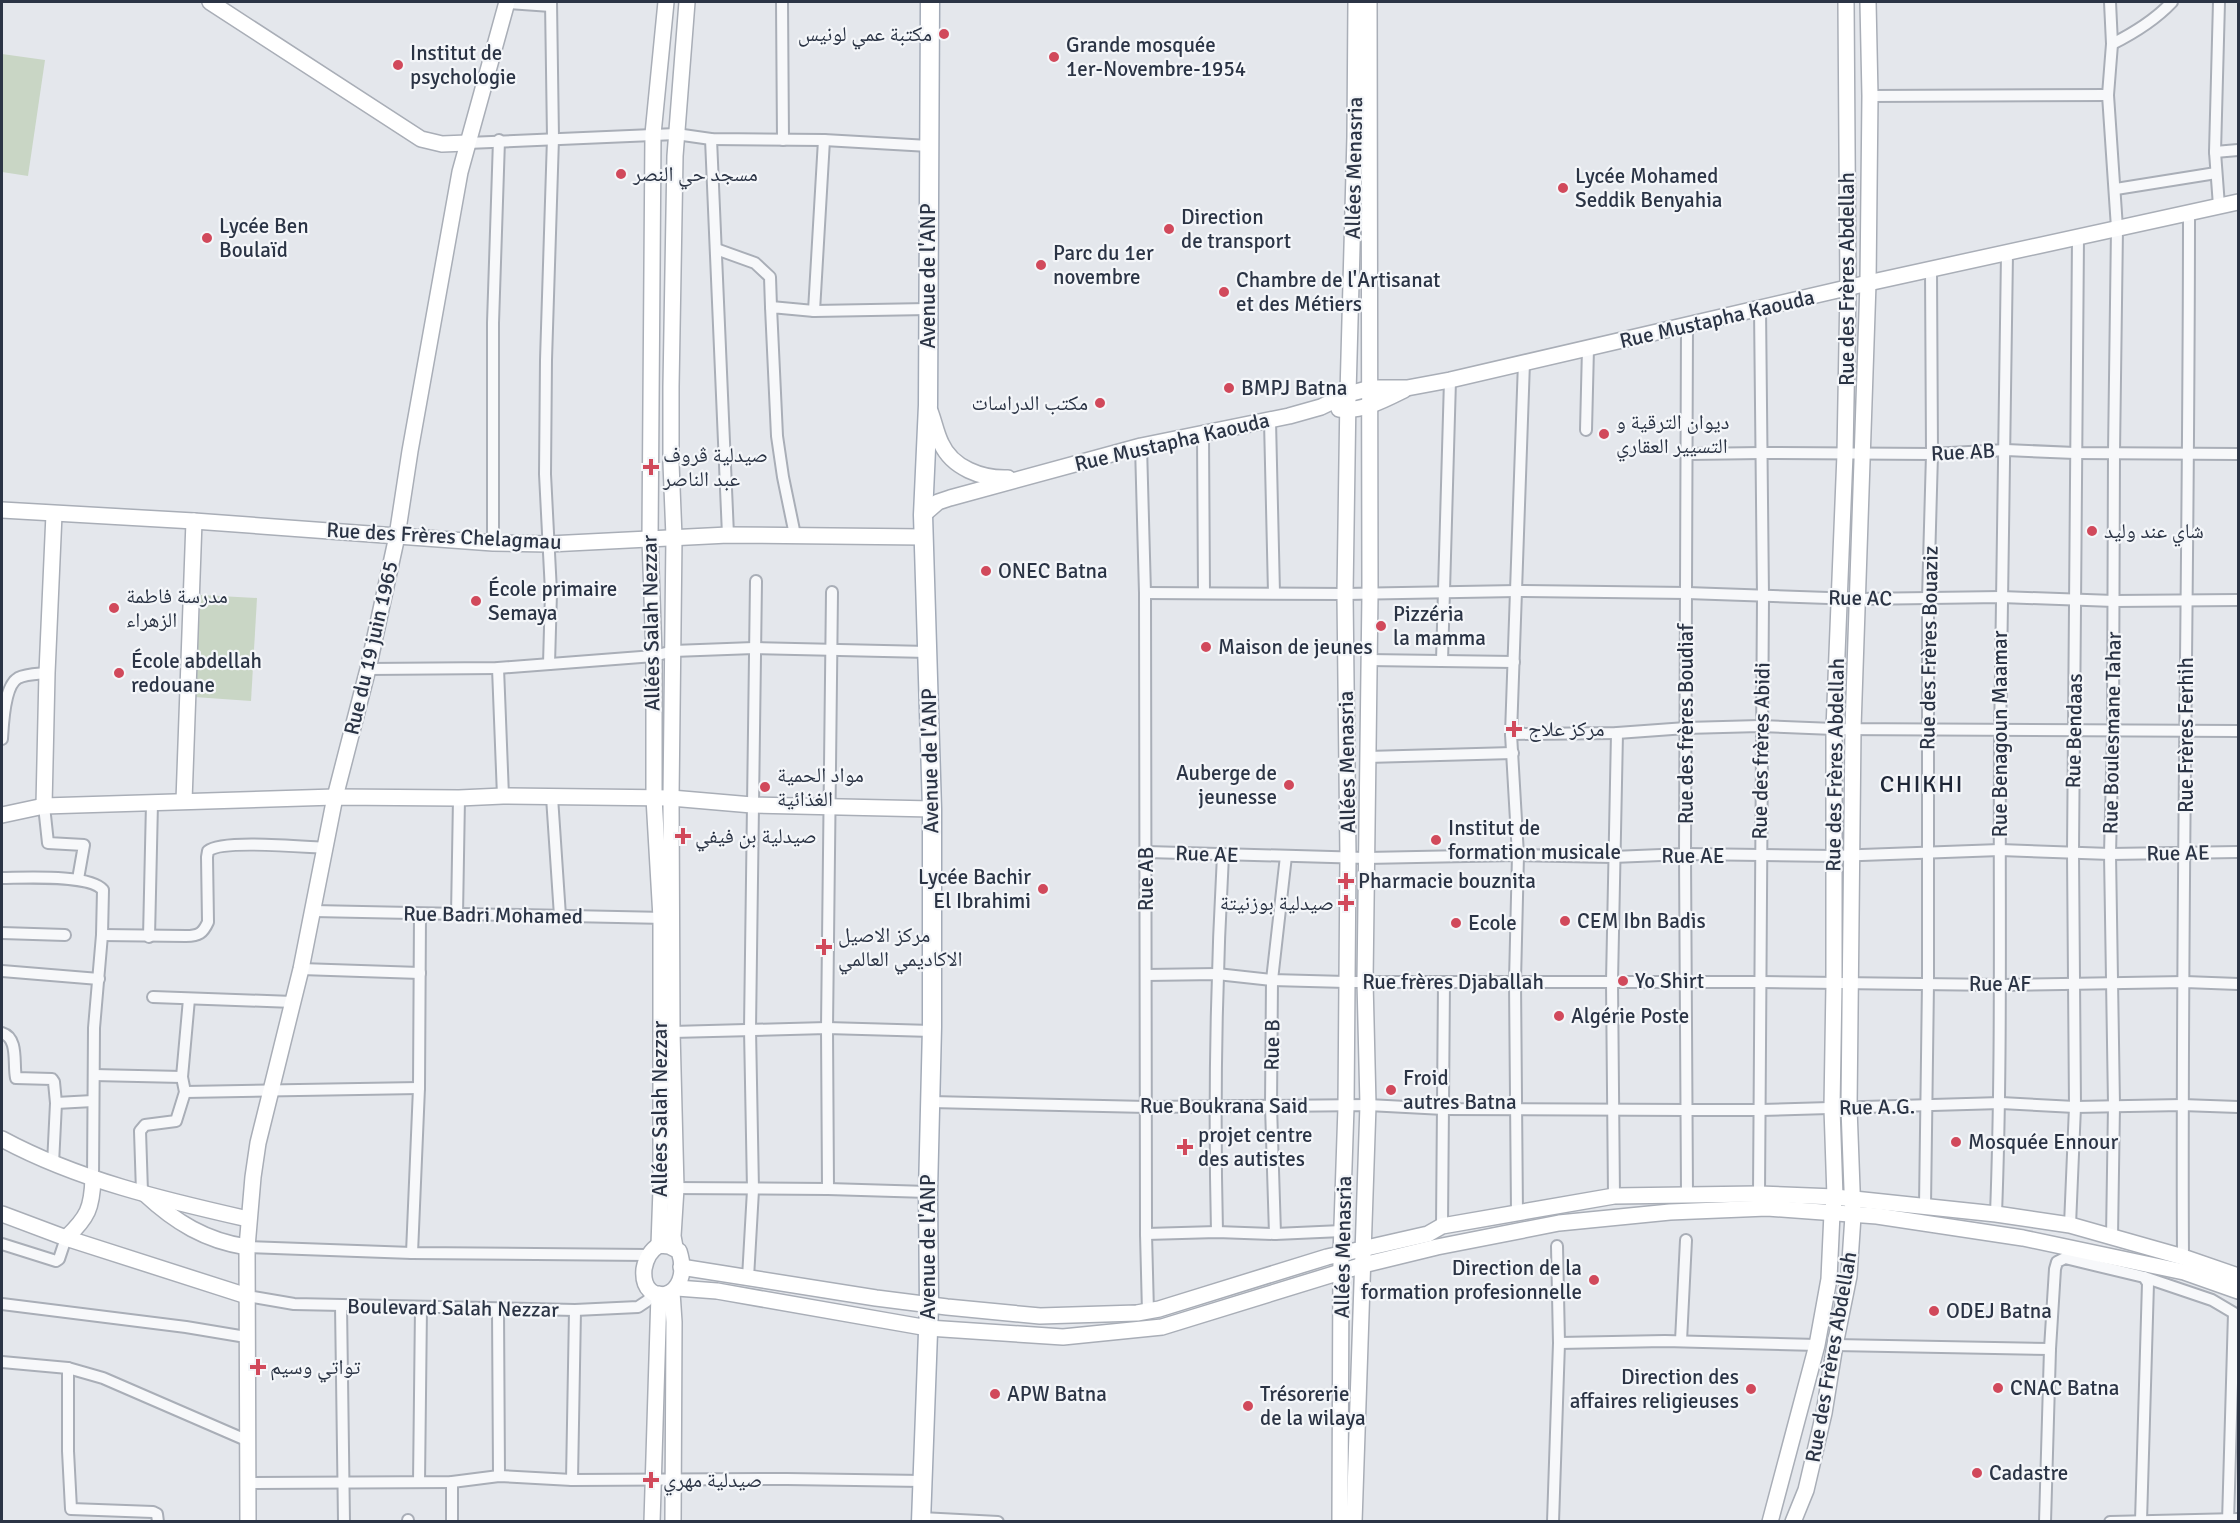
<svg xmlns="http://www.w3.org/2000/svg" width="2240" height="1523" font-family="Signika,'Noto Naskh Arabic',sans-serif">
  <style>
    .garden { fill: #c9d6c5 }
    .lines { fill: none; stroke-linecap: round; stroke-linejoin: round }
    .street-casing { stroke: #a9aeb7; stroke-width: 14 }
    .secondary-casing { stroke: #a9aeb7; stroke-width: 18 }
    .primary-casing { stroke: #a3abb8; stroke-width: 21 }
    .street { stroke: #f7f8fa; stroke-width: 10 }
    .secondary { stroke: #fff; stroke-width: 15 }
    .primary { stroke: #fff; stroke-width: 18 }
    .poi-dot { fill: #d1495b; stroke: #f4f6f9; stroke-width: 2 }
    .labels { text-anchor: middle; dominant-baseline: central; stroke-width: 4.5; stroke-linejoin: round; paint-order: stroke }
    .poi-label { font-size: 21px; fill: #2b3445; stroke: #f4f6f9; text-anchor: start }
    .street-label { font-size: 21px; fill: #2b3445; stroke: #f4f6f9 }
    .quarter-label { font-size: 24px; letter-spacing: 1.5px; fill: #1d2536; stroke: #f4f6f9 }
  </style>
  <rect width="100%" height="100%" fill="#e4e7ec"/>
  <!-- garden -->
  <g class="garden">
    <polygon points="2,54 45,60 28,176 2,172"/>
    <polygon points="201,595 257,598 251,701 194,697"/>
  </g>
  <g class="lines">
    <!-- street casing -->
    <g class="street-casing">
      <g id="street">
        <polyline points="782,2 783,140"/>
        <polyline points="2110,2 2112,44 2108,95 2117,228 2114,453 2113,731 2110,854 2114,1105 2112,1237"/>
        <polyline points="2219,2 2215,152 2219,206"/>
        <polyline points="507,3 551,6"/>
        <path d="M2112,44C2134,33 2155,20 2172,2"/>
        <polyline points="1870,96 2108,95"/>
        <polyline points="711,139 728,535"/>
        <polyline points="467,143 676,134 711,139 824,140 929,146"/>
        <polyline points="2215,152 2238,150"/>
        <polyline points="2116,189 2216,173"/>
        <polyline points="716,249 755,263 770,277 771,307"/>
        <polyline points="814,311 824,140"/>
        <polyline points="1270,421 1274,593"/>
        <polyline points="1586,430 1588,348"/>
        <polyline points="1203,435 1204,593"/>
        <polyline points="1141,446 1145,593 1146,1234 1148,1312"/>
        <polyline points="1687,454 1762,453 1932,454 2006,450 2075,453 2238,454"/>
        <polyline points="795,535 783,477 777,436 771,307 814,311 928,309"/>
        <polyline points="493,543 493,323 499,140"/>
        <polyline points="1145,593 1345,594 1517,591 1687,593 1857,599 2001,597 2114,601 2238,600"/>
        <polyline points="1368,660 1514,662"/>
        <polyline points="1442,661 1450,380"/>
        <polyline points="549,664 551,592 545,474 546,360 553,138 551,2"/>
        <polyline points="498,668 503,796"/>
        <polyline points="368,669 498,668 654,656 673,651 754,648 928,652"/>
        <polyline points="1511,734 1617,733 1686,728 1760,726 1834,729 2238,731"/>
        <path d="M2,739C3,724 4,686 18,678C26,674 38,674 47,673"/>
        <polyline points="1367,757 1513,753"/>
        <polyline points="552,797 560,916"/>
        <polyline points="44,806 48,843 84,845 78,879"/>
        <polyline points="1147,852 1366,858 1518,855 1613,857 1685,854 1834,856 2000,850 2110,854 2238,852"/>
        <path d="M2,878C23,878 90,874 103,890L102,935L94,1028L93,1178"/>
        <polyline points="313,911 666,918"/>
        <polyline points="457,915 459,798"/>
        <polyline points="2,933 65,935"/>
        <path d="M102,935L186,936C199,936 203,933 208,922L207,857L208,851C222,839 303,847 325,848"/>
        <polyline points="149,937 152,803"/>
        <polyline points="301,969 420,973"/>
        <polyline points="2,971 99,979"/>
        <polyline points="1146,975 1217,974 1272,980 1346,982 1761,982 2001,985 2185,982 2238,984"/>
        <polyline points="153,997 293,1002"/>
        <polyline points="672,1032 827,1028 932,1031"/>
        <path d="M2,1033C19,1038 13,1064 16,1078L52,1079L54,1082L56,1103L93,1101"/>
        <polyline points="94,1075 182,1077"/>
        <polyline points="185,1092 419,1088"/>
        <polyline points="931,1102 1147,1107 1368,1105 1444,1109 1687,1110 1760,1110 2001,1103 2075,1107 2182,1105 2238,1107"/>
        <polyline points="53,1164 56,1103"/>
        <polyline points="671,1188 828,1189 928,1192"/>
        <polyline points="828,1189 827,1028 832,592"/>
        <polyline points="142,1192 140,1131 145,1125 176,1121 185,1092 182,1077 189,999"/>
        <polyline points="1759,1194 1763,597 1760,308"/>
        <polyline points="1687,1195 1685,854 1687,324"/>
        <polyline points="1614,1196 1612,982 1617,733"/>
        <polyline points="1925,1206 1928,983 1928,599 1932,454 1931,270"/>
        <polyline points="1517,1214 1515,981 1518,855 1511,734 1524,362"/>
        <path d="M1996,1214C2002,1056 1999,899 2000,741C2001,578 2006,416 2007,253"/>
        <polyline points="2070,1225 2075,1107 2073,852 2078,238"/>
        <polyline points="1442,1226 1444,982"/>
        <path d="M1217,1232C1214,1106 1216,981 1223,855"/>
        <polyline points="1146,1234 1217,1232 1275,1234 1342,1231"/>
        <polyline points="1275,1234 1271,1106 1272,980 1286,856"/>
        <polyline points="2,1244 56,1261 59,1259 66,1238"/>
        <polyline points="247,1247 412,1253 648,1255"/>
        <polyline points="412,1253 419,1088 420,914"/>
        <path d="M2183,1257C2181,909 2189,561 2189,212"/>
        <polyline points="2144,1277 2212,1300 2234,1313 2228,1522"/>
        <polyline points="748,1278 753,1190 750,1029 756,581"/>
        <polyline points="247,1296 294,1304 575,1310 638,1307 647,1301 654,1293"/>
        <polyline points="2,1304 186,1327 246,1337"/>
        <polyline points="341,1305 344,1522"/>
        <polyline points="498,1309 499,1476"/>
        <polyline points="1681,1341 1686,1240"/>
        <polyline points="1559,1343 1665,1341 1817,1345"/>
        <polyline points="1835,1345 2050,1349"/>
        <polyline points="2,1362 68,1368 103,1378 246,1440"/>
        <polyline points="68,1368 68,1451 71,1509 153,1512 157,1514 158,1522"/>
        <polyline points="572,1480 575,1310"/>
        <polyline points="419,1482 421,1307"/>
        <polyline points="248,1483 452,1482 499,1476 572,1480 787,1479 923,1481"/>
        <polyline points="921,1518 998,1522"/>
        <polyline points="408,1522 408,1520"/>
        <polyline points="452,1522 452,1482"/>
        <polyline points="1553,1522 1559,1343 1557,1246"/>
        <polyline points="2045,1522 2050,1349 2055,1269 2057,1262 2065,1258 2144,1277 2148,1283 2141,1521"/>
        <polyline points="2110,1522 2238,1519"/>
      </g>
    </g>
    <!-- secondary casing -->
    <g class="secondary-casing">
      <g id="secondary">
        <polyline points="210,2 421,139 442,144 467,143"/>
        <path d="M1339,409C1362,412 1384,400 1404,390"/>
        <path d="M930,411C934,421 936,433 941,443C952,468 982,479 1008,478"/>
        <polyline points="2,510 194,521 493,543 549,544 728,535 923,537"/>
        <polyline points="923,515 938,502 950,498 1141,446 1289,416 1321,407 1348,394 1371,388 1407,388 1450,380 1868,283 2238,202"/>
        <polyline points="184,801 194,521"/>
        <polyline points="44,806 47,673 54,514"/>
        <polyline points="2,815 44,806 335,797 459,798 503,796 671,798 752,805 932,809"/>
        <path d="M2,1139C78,1180 164,1200 248,1219"/>
        <path d="M145,1194C175,1222 206,1241 247,1247"/>
        <polyline points="2,1214 66,1238 247,1296"/>
        <path d="M66,1238C88,1217 92,1208 93,1178"/>
        <polyline points="659,1245 661,1189 661,918 654,798 654,656 650,539 653,134 666,2"/>
        <path d="M659,1245L669,1246L679,1251C695,1301 640,1310 644,1269C646,1258 650,1251 659,1245Z"/>
        <polyline points="675,1247 673,1236 676,1188 672,1032 671,798 674,537 671,463 671,387 675,156 687,2"/>
        <polyline points="681,1267 876,1298 947,1307 1040,1316 1137,1313 1159,1309 1327,1257 1428,1234 1442,1226 1614,1196 1759,1194 1835,1197 1996,1214 2070,1225 2183,1257 2238,1276"/>
        <polyline points="677,1288 717,1291 928,1328 1063,1337 1162,1327 1363,1265 1437,1247 1559,1223 1670,1212 1767,1208 1877,1216 2023,1238 2184,1272 2238,1291"/>
        <polyline points="672,1292 674,1322 673,1522"/>
        <polyline points="248,1522 247,1247 253,1177 258,1143 301,969 335,797 368,669 397,536 410,451 460,172 507,2"/>
        <polyline points="652,1522 659,1294"/>
        <polyline points="1340,1522 1341,1255 1346,1107 1348,857 1345,594 1348,394 1355,137 1356,2"/>
        <polyline points="1354,1522 1368,1105 1365,981 1370,594 1369,2"/>
        <polyline points="1770,1522 1817,1345 1829,1279 1832,1213 1835,1197 1832,1108 1834,984 1834,729 1845,454 1848,289 1846,2"/>
        <polyline points="1793,1522 1806,1490 1824,1413 1835,1345 1849,1276 1853,1216 1849,1108 1853,728 1868,283 1870,96 1868,2"/>
      </g>
    </g>
    <!-- primary casing -->
    <g class="primary-casing">
      <polyline id="primary" points="921,1522 929,1305 928,1192 932,1027 932,809 923,515 928,405 930,2"/>
    </g>
    <!-- street -->
    <use href="#street" class="street"/>
    <!-- secondary -->
    <use href="#secondary" class="secondary"/>
    <!-- primary -->
    <use href="#primary" class="primary"/>
  </g>
  <!-- markers -->
  <g class="poi-dot">
    <circle cx="944" cy="34" r="6"/>
    <circle cx="1054" cy="57" r="6"/>
    <circle cx="398" cy="65" r="6"/>
    <circle cx="621" cy="174" r="6"/>
    <circle cx="1563" cy="188" r="6"/>
    <circle cx="1169" cy="229" r="6"/>
    <circle cx="207" cy="238" r="6"/>
    <circle cx="1041" cy="265" r="6"/>
    <circle cx="1224" cy="292" r="6"/>
    <circle cx="1229" cy="388" r="6"/>
    <circle cx="1100" cy="403" r="6"/>
    <circle cx="1604" cy="434" r="6"/>
    <path d="M648 458h6v6h6v6h-6v6h-6v-6h-6v-6h6z"/>
    <circle cx="2092" cy="531" r="6"/>
    <circle cx="986" cy="571" r="6"/>
    <circle cx="476" cy="601" r="6"/>
    <circle cx="114" cy="608" r="6"/>
    <circle cx="1381" cy="626" r="6"/>
    <circle cx="1206" cy="647" r="6"/>
    <circle cx="119" cy="673" r="6"/>
    <path d="M1511 720h6v6h6v6h-6v6h-6v-6h-6v-6h6z"/>
    <circle cx="1289" cy="785" r="6"/>
    <circle cx="765" cy="787" r="6"/>
    <path d="M680 827h6v6h6v6h-6v6h-6v-6h-6v-6h6z"/>
    <circle cx="1436" cy="840" r="6"/>
    <path d="M1343 872h6v6h6v6h-6v6h-6v-6h-6v-6h6z"/>
    <circle cx="1043" cy="889" r="6"/>
    <path d="M1343 894h6v6h6v6h-6v6h-6v-6h-6v-6h6z"/>
    <circle cx="1565" cy="921" r="6"/>
    <circle cx="1456" cy="923" r="6"/>
    <path d="M821 938h6v6h6v6h-6v6h-6v-6h-6v-6h6z"/>
    <circle cx="1623" cy="981" r="6"/>
    <circle cx="1559" cy="1016" r="6"/>
    <circle cx="1391" cy="1090" r="6"/>
    <circle cx="1956" cy="1142" r="6"/>
    <path d="M1182 1138h6v6h6v6h-6v6h-6v-6h-6v-6h6z"/>
    <circle cx="1594" cy="1280" r="6"/>
    <circle cx="1934" cy="1311" r="6"/>
    <path d="M255 1358h6v6h6v6h-6v6h-6v-6h-6v-6h6z"/>
    <circle cx="1998" cy="1388" r="6"/>
    <circle cx="1751" cy="1389" r="6"/>
    <circle cx="995" cy="1394" r="6"/>
    <circle cx="1248" cy="1406" r="6"/>
    <circle cx="1977" cy="1473" r="6"/>
    <path d="M648 1471h6v6h6v6h-6v6h-6v-6h-6v-6h6z"/>
  </g>
  <g class="labels">
    <!-- poi labels -->
    <g class="poi-label">
      <text x="932" y="34" text-anchor="end">مكتبة عمي لونيس</text>
      <text x="1066" y="45">Grande mosquée<tspan x="1066" dy="24">1er-Novembre-1954</tspan></text>
      <text x="410" y="53">Institut de<tspan x="410" dy="24">psychologie</tspan></text>
      <text x="633" y="174">مسجد حي النصر</text>
      <text x="1575" y="176">Lycée Mohamed<tspan x="1575" dy="24">Seddik Benyahia</tspan></text>
      <text x="1181" y="217">Direction<tspan x="1181" dy="24">de transport</tspan></text>
      <text x="219" y="226">Lycée Ben<tspan x="219" dy="24">Boulaïd</tspan></text>
      <text x="1053" y="253">Parc du 1er<tspan x="1053" dy="24">novembre</tspan></text>
      <text x="1236" y="280">Chambre de l'Artisanat<tspan x="1236" dy="24">et des Métiers</tspan></text>
      <text x="1241" y="388">BMPJ Batna</text>
      <text x="1088" y="403" text-anchor="end">مكتب الدراسات</text>
      <text x="1616" y="422">ديوان الترقية و<tspan x="1616" dy="24">التسيير العقاري</tspan></text>
      <text x="663" y="455">صيدلية ڨروف<tspan x="663" dy="24">عبد الناصر</tspan></text>
      <text x="2104" y="531">شاي عند وليد</text>
      <text x="998" y="571">ONEC Batna</text>
      <text x="488" y="589">École primaire<tspan x="488" dy="24">Semaya</tspan></text>
      <text x="126" y="596">مدرسة فاطمة<tspan x="126" dy="24">الزهراء</tspan></text>
      <text x="1393" y="614">Pizzéria<tspan x="1393" dy="24">la mamma</tspan></text>
      <text x="1218" y="647">Maison de jeunes</text>
      <text x="131" y="661">École abdellah<tspan x="131" dy="24">redouane</tspan></text>
      <text x="1528" y="729">مركز علاج</text>
      <text x="1277" y="773" text-anchor="end">Auberge de<tspan x="1277" dy="24">jeunesse</tspan></text>
      <text x="777" y="775">مواد الحمية<tspan x="777" dy="24">الغذائية</tspan></text>
      <text x="1448" y="828">Institut de<tspan x="1448" dy="24">formation musicale</tspan></text>
      <text x="695" y="836">صيدلية بن فيفي</text>
      <text x="1031" y="877" text-anchor="end">Lycée Bachir<tspan x="1031" dy="24">El Ibrahimi</tspan></text>
      <text x="1358" y="881">Pharmacie bouznita</text>
      <text x="1334" y="903" text-anchor="end">صيدلية بوزنيتة</text>
      <text x="1577" y="921">CEM Ibn Badis</text>
      <text x="1468" y="923">Ecole</text>
      <text x="838" y="935">مركز الاصيل<tspan x="838" dy="24">الاكاديمي العالمي</tspan></text>
      <text x="1635" y="981">Yo Shirt</text>
      <text x="1571" y="1016">Algérie Poste</text>
      <text x="1403" y="1078">Froid<tspan x="1403" dy="24">autres Batna</tspan></text>
      <text x="1198" y="1135">projet centre<tspan x="1198" dy="24">des autistes</tspan></text>
      <text x="1968" y="1142">Mosquée Ennour</text>
      <text x="1582" y="1268" text-anchor="end">Direction de la<tspan x="1582" dy="24">formation profesionnelle</tspan></text>
      <text x="1946" y="1311">ODEJ Batna</text>
      <text x="270" y="1367">تواتي وسيم</text>
      <text x="1739" y="1377" text-anchor="end">Direction des<tspan x="1739" dy="24">affaires religieuses</tspan></text>
      <text x="2010" y="1388">CNAC Batna</text>
      <text x="1007" y="1394">APW Batna</text>
      <text x="1260" y="1394">Trésorerie<tspan x="1260" dy="24">de la wilaya</tspan></text>
      <text x="1989" y="1473">Cadastre</text>
      <text x="663" y="1480">صيدلية مهري</text>
    </g>
    <!-- street labels -->
    <g class="street-label">
      <text transform="translate(1354 168) rotate(-89)">Allées Menasria</text>
      <text transform="translate(928 276) rotate(-90)">Avenue de l'ANP</text>
      <text transform="translate(1847 279) rotate(-90)">Rue des Frères Abdellah</text>
      <text transform="translate(1717 319) rotate(-13)">Rue Mustapha Kaouda</text>
      <text transform="translate(1172 442) rotate(-13)">Rue Mustapha Kaouda</text>
      <text transform="translate(1963 452) rotate(-3)">Rue AB</text>
      <text transform="translate(444 536) rotate(3)">Rue des Frères Chelagmau</text>
      <text transform="translate(1860 598) rotate(1)">Rue AC</text>
      <text transform="translate(651 623) rotate(-91)">Allées Salah Nezzar</text>
      <text transform="translate(371 648) rotate(-77)">Rue du 19 juin 1965</text>
      <text transform="translate(1929 648) rotate(-89)">Rue des Frères Bouaziz</text>
      <text transform="translate(1686 724) rotate(-90)">Rue des frères Boudiaf</text>
      <text transform="translate(2074 731) rotate(-89)">Rue Bendaas</text>
      <text transform="translate(2112 733) rotate(-89)">Rue Boulesmane Tahar</text>
      <text transform="translate(2000 734) rotate(-90)">Rue Benagoun Maamar</text>
      <text transform="translate(2186 735) rotate(-90)">Rue Frères Ferhih</text>
      <text transform="translate(1761 751) rotate(-89)">Rue des frères Abidi</text>
      <text transform="translate(930 761) rotate(-91)">Avenue de l'ANP</text>
      <text transform="translate(1347 762) rotate(-91)">Allées Menasria</text>
      <text transform="translate(1835 765) rotate(-89)">Rue des Frères Abdellah</text>
      <text transform="translate(2178 853) rotate(-1)">Rue AE</text>
      <text transform="translate(1207 854) rotate(2)">Rue AE</text>
      <text x="1693" y="856">Rue AE</text>
      <text transform="translate(1146 879) rotate(-90)">Rue AB</text>
      <text transform="translate(493 915) rotate(1)">Rue Badri Mohamed</text>
      <text x="1453" y="982">Rue frères Djaballah</text>
      <text x="2000" y="984">Rue AF</text>
      <text transform="translate(1272 1045) rotate(-89)">Rue B</text>
      <text x="1224" y="1106">Rue Boukrana Said</text>
      <text transform="translate(1877 1107) rotate(-1)">Rue A.G.</text>
      <text transform="translate(660 1109) rotate(-90)">Allées Salah Nezzar</text>
      <text transform="translate(928 1247) rotate(-90)">Avenue de l'ANP</text>
      <text transform="translate(1343 1247) rotate(-89)">Allées Menasria</text>
      <text transform="translate(453 1308) rotate(1)">Boulevard Salah Nezzar</text>
      <text transform="translate(1831 1357) rotate(-80)">Rue des Frères Abdellah</text>
    </g>
    <!-- quarter labels -->
    <g class="quarter-label">
      <text x="1922" y="784">CHIKHI</text>
    </g>
  </g>
  <!-- border -->
  <rect width="2240" height="1523" fill="none" stroke="#2b3445" stroke-width="6"/>
</svg>
